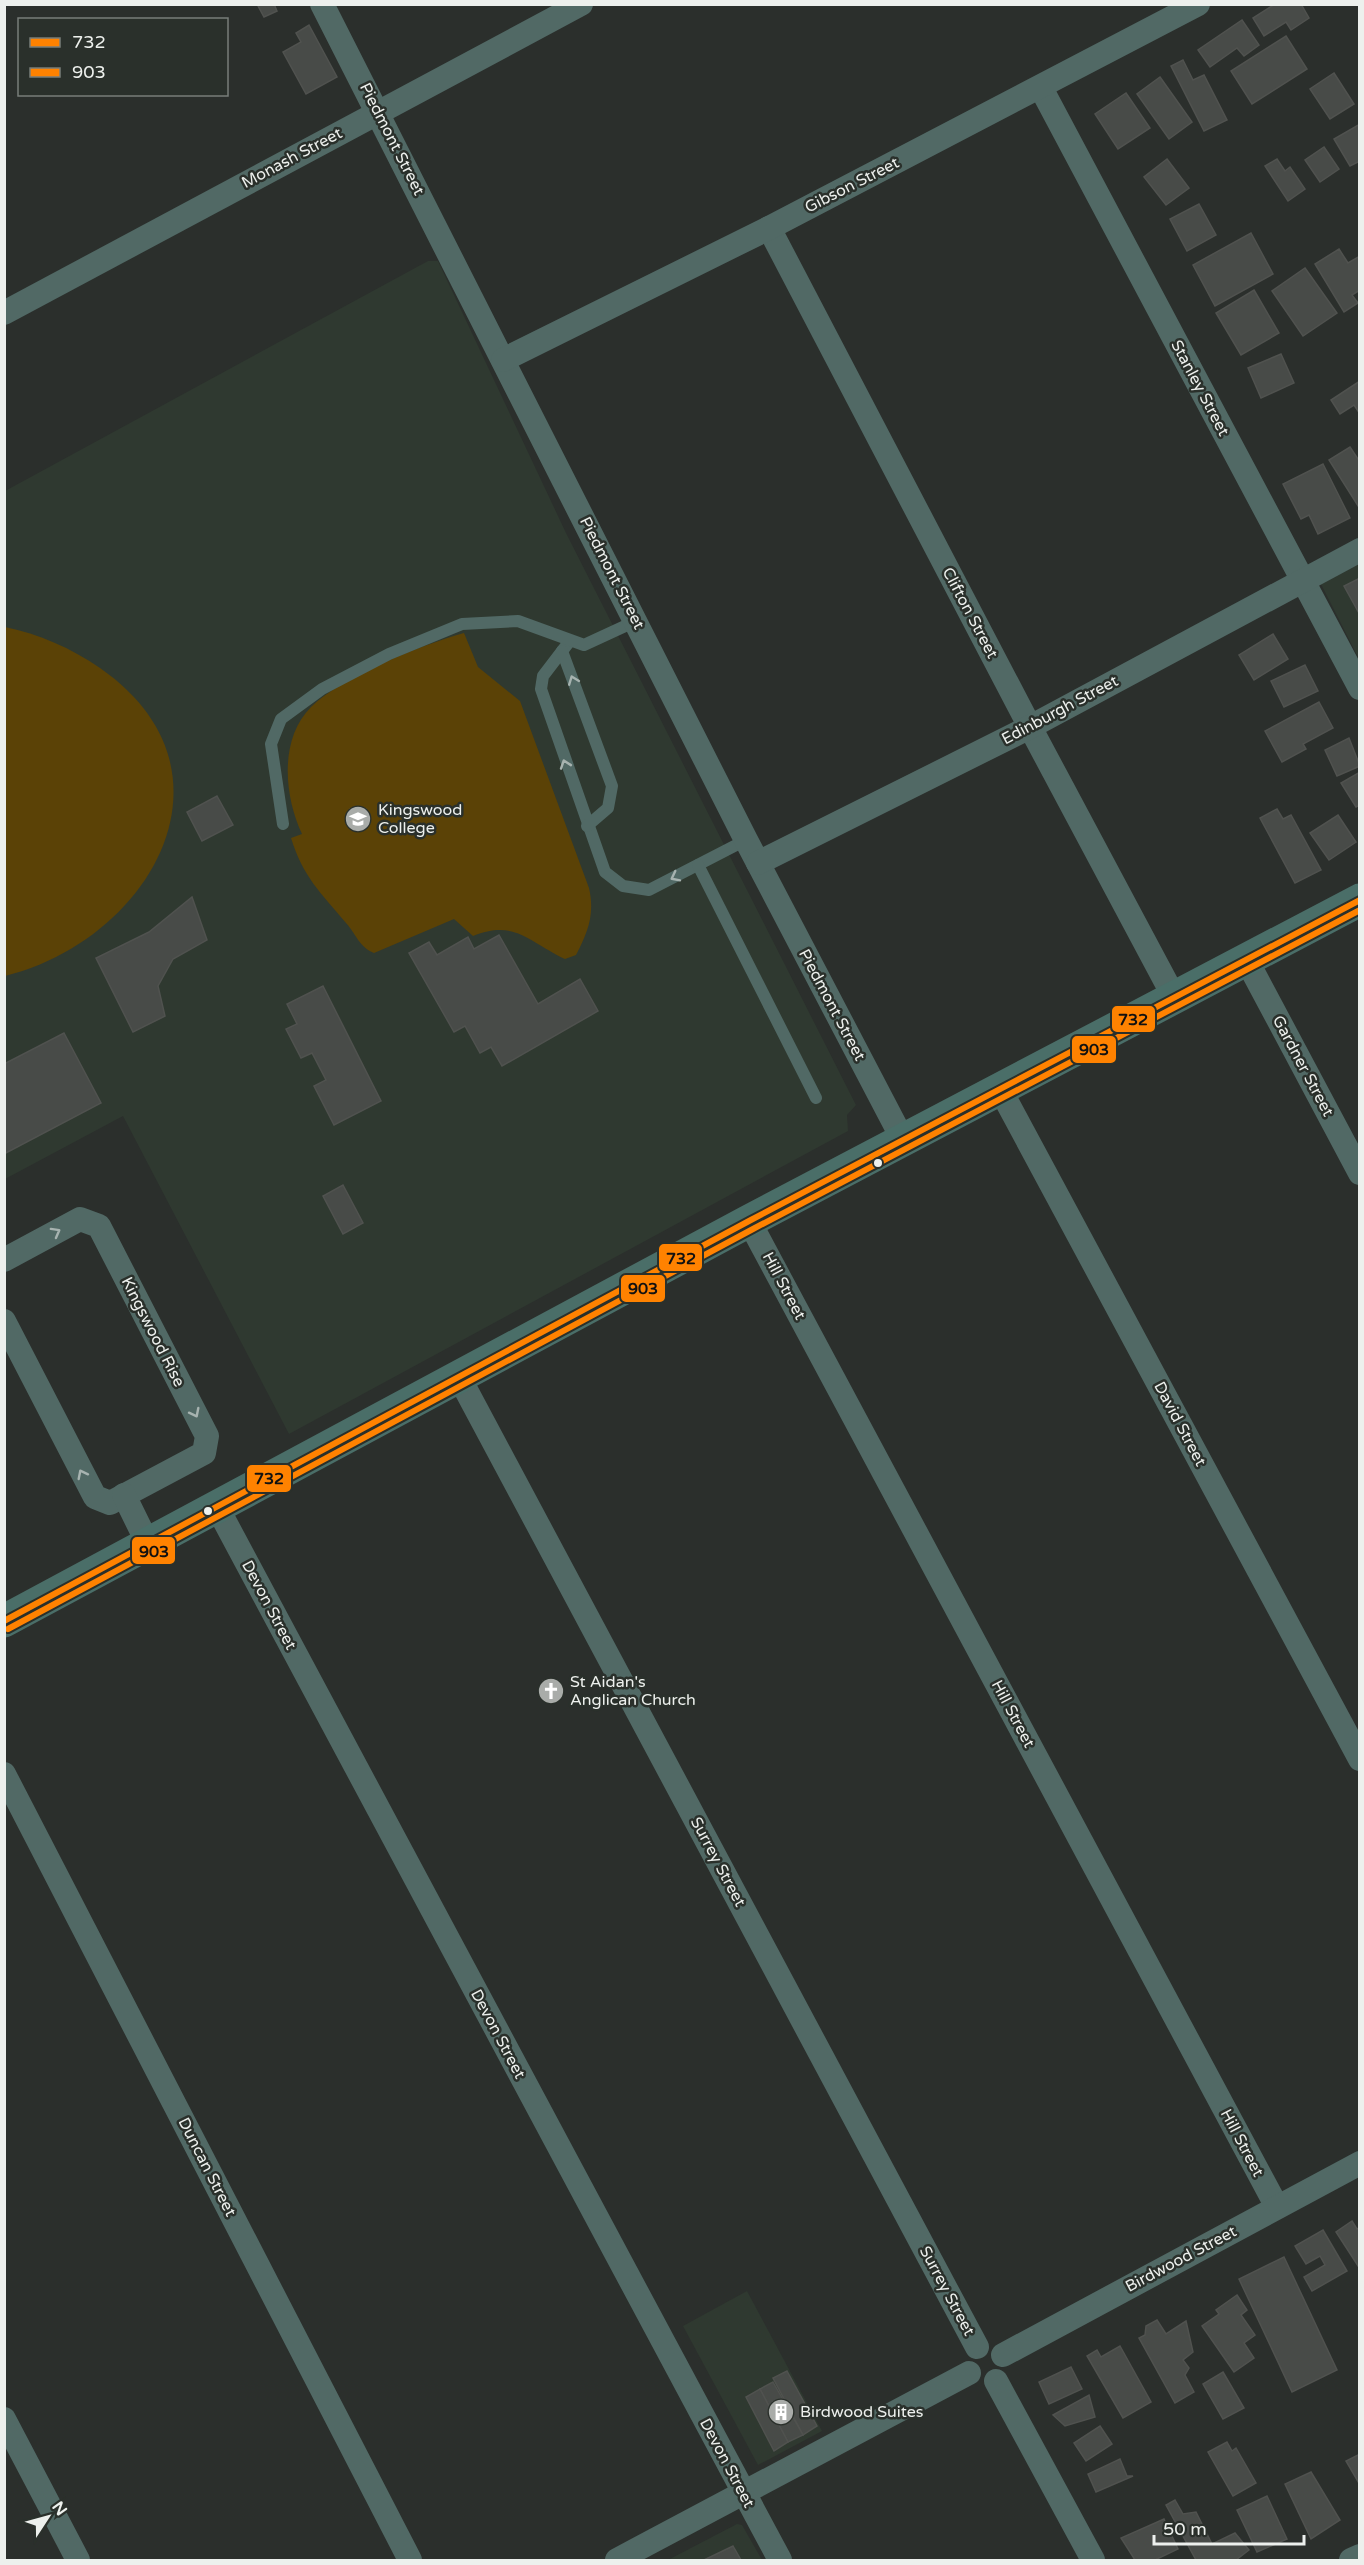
<svg xmlns="http://www.w3.org/2000/svg" width="1364" height="2565" font-family="'Varela Round',sans-serif">
  <style>
    .built { fill: #2f3930 }
    .green { fill: #5b4206 }
    .building { fill: #484b48; stroke: #50524f; stroke-width: 1.5 }
    .lines { fill: none; stroke-linecap: round; stroke-linejoin: round }
    .lane { stroke: #516965; stroke-width: 12 }
    .street { stroke: #516965; stroke-width: 24 }
    .primary { stroke: #4a6e68; stroke-width: 33 }
    .bus-1-casing { stroke: #2a302b; stroke-width: 10 }
    .bus-2-casing { stroke: #2a302b; stroke-width: 10 }
    .bus-1 { stroke: #ff8200; stroke-width: 6 }
    .bus-2 { stroke: #ff8200; stroke-width: 6 }
    .oneway { stroke: #a7b3b0 }
    .bus-dot { fill: #edf0ed; stroke: #2a302b; stroke-width: 2 }
    .labels { text-anchor: middle; dominant-baseline: central; stroke-width: 5; stroke-linejoin: round; paint-order: stroke }
    .street-label { font-size: 16px; fill: #edf0ed; stroke: #2a302b }
    .poi-label { font-size: 16px; fill: #edf0ed; stroke: #2a302b; text-anchor: start }
    .line-badge { stroke: #2a302b; stroke-width: 2 }
    .pale-badge-label { font-size: 16px; text-anchor: middle; font-weight: bold; fill: #111 }
  </style>
  <rect width="100%" height="100%" fill="#2b2f2c"/>
  <!-- built -->
  <g class="built">
    <polygon points="428,261 438,261 566,533 856,1105 847,1115 848,1131 289,1434 123,1116 5,1179 5,491"/>
    <polygon points="1359,564 1359,659 1321,584"/>
    <polygon points="747,2291 822,2431 758,2465 683,2326"/>
    <polygon points="737,2524 742,2525 762,2560 668,2560"/>
  </g>
  <!-- green -->
  <g class="green">
    <path d="M5,627C39,634 71,648 100,668C248,771 150,940 5,976Z"/>
    <path d="M464,633L478,667L520,701L589,888C595,914 588,932 576,955L565,959C529,942 515,919 473,936L454,919L374,953C359,947 356,934 346,923C321,893 303,877 291,838L302,834C284,796 279,739 311,707C344,675 419,646 464,633Z"/>
  </g>
  <!-- building -->
  <g class="building">
    <polygon points="257,4 274,4 277,11 264,17"/>
    <polygon points="1275,4 1301,4 1309,18 1291,30 1286,22 1264,36 1253,18"/>
    <polygon points="1242,20 1259,45 1244,56 1237,48 1210,67 1198,50"/>
    <polygon points="309,25 337,77 306,94 283,52 301,42 296,33"/>
    <polygon points="1286,36 1307,69 1252,104 1231,71"/>
    <polygon points="1183,60 1193,80 1204,75 1227,120 1204,131 1171,66"/>
    <polygon points="1334,73 1354,104 1330,119 1310,89"/>
    <polygon points="1160,77 1192,122 1169,139 1137,94"/>
    <polygon points="1126,93 1150,128 1118,149 1095,114"/>
    <polygon points="1360,124 1360,161 1350,166 1334,139"/>
    <polygon points="1324,147 1339,169 1320,182 1305,160"/>
    <polygon points="1167,159 1189,188 1166,205 1144,177"/>
    <polygon points="1277,159 1285,171 1290,167 1305,189 1288,201 1265,166"/>
    <polygon points="1199,204 1216,235 1187,251 1170,219"/>
    <polygon points="1251,233 1273,274 1215,306 1193,265"/>
    <polygon points="1339,249 1348,263 1360,256 1360,290 1352,295 1358,303 1344,312 1315,264"/>
    <polygon points="1305,268 1337,313 1303,336 1272,291"/>
    <polygon points="1254,290 1279,333 1241,355 1216,313"/>
    <polygon points="1281,354 1294,383 1261,398 1248,368"/>
    <polygon points="1360,381 1360,414 1354,405 1340,414 1331,400"/>
    <polygon points="1350,447 1360,462 1360,509 1329,460"/>
    <polygon points="1323,464 1350,518 1318,534 1309,515 1301,519 1283,484"/>
    <polygon points="1360,578 1360,615 1344,586"/>
    <polygon points="1273,634 1288,659 1254,680 1239,655"/>
    <polygon points="1305,665 1318,691 1284,707 1271,681"/>
    <polygon points="1319,702 1333,728 1303,744 1306,749 1282,762 1265,731"/>
    <polygon points="1349,738 1360,766 1337,776 1325,750"/>
    <polygon points="1360,772 1360,805 1356,807 1341,783"/>
    <polygon points="217,796 233,825 202,841 187,812"/>
    <polygon points="1277,809 1283,819 1291,815 1321,870 1295,883 1260,818"/>
    <polygon points="1338,815 1356,842 1329,860 1310,833"/>
    <polygon points="192,897 207,940 173,959 158,986 165,1016 133,1032 96,958 149,932"/>
    <polygon points="499,935 538,1004 580,979 598,1011 502,1066 491,1047 480,1053 465,1026 454,1032 409,953 429,942 437,955 468,937 474,949"/>
    <polygon points="323,986 381,1101 334,1125 314,1086 326,1080 312,1053 301,1058 286,1029 297,1024 287,1004"/>
    <polygon points="64,1033 101,1103 4,1154 4,1064"/>
    <polygon points="343,1185 363,1223 343,1234 323,1196"/>
    <polygon points="1352,2221 1357,2229 1360,2227 1360,2269 1336,2232"/>
    <polygon points="1323,2230 1347,2271 1312,2291 1304,2277 1325,2265 1320,2256 1306,2264 1295,2246"/>
    <polygon points="1284,2257 1337,2370 1292,2392 1239,2279"/>
    <polygon points="1237,2295 1247,2310 1241,2315 1255,2335 1244,2343 1254,2358 1234,2372 1202,2326 1219,2314 1216,2310"/>
    <polygon points="1157,2320 1166,2334 1186,2321 1193,2352 1183,2360 1189,2368 1185,2375 1194,2392 1175,2403 1139,2338 1145,2335 1146,2326"/>
    <polygon points="1120,2346 1151,2402 1123,2418 1087,2356 1097,2350 1101,2357"/>
    <polygon points="1071,2367 1082,2389 1049,2404 1039,2382"/>
    <polygon points="787,2371 817,2426 803,2435 773,2378"/>
    <polygon points="1223,2372 1244,2408 1223,2419 1203,2384"/>
    <polygon points="773,2382 803,2435 788,2442 760,2389"/>
    <polygon points="760,2389 788,2442 774,2451 746,2397"/>
    <polygon points="1089,2395 1095,2417 1065,2426 1053,2415"/>
    <polygon points="1100,2426 1112,2444 1086,2461 1074,2443"/>
    <polygon points="1227,2442 1232,2451 1236,2448 1256,2483 1233,2496 1208,2452"/>
    <polygon points="1360,2454 1360,2485 1346,2461"/>
    <polygon points="1120,2459 1127,2476 1133,2476 1096,2492 1088,2474"/>
    <polygon points="1311,2472 1340,2520 1311,2539 1285,2484"/>
    <polygon points="1267,2496 1287,2539 1257,2552 1237,2510"/>
    <polygon points="1175,2500 1183,2514 1196,2512 1212,2544 1235,2533 1249,2550 1236,2560 1196,2560 1166,2505"/>
    <polygon points="1164,2519 1178,2549 1155,2560 1135,2560 1121,2538"/>
    <polygon points="733,2546 741,2560 704,2560"/>
  </g>
  <g class="lines">
    <!-- lane -->
    <g class="lane">
      <polyline points="569,642 543,676 541,689 605,872 623,886 649,890 746,840"/>
      <polyline points="562,651 612,786 608,808 587,826"/>
      <polyline points="283,824 271,744 281,719 322,689 389,654 462,624 518,621 584,645 636,621"/>
      <polyline points="698,865 816,1098"/>
    </g>
    <!-- street -->
    <g class="street">
      <polyline points="322,4 746,840 903,1140"/>
      <polyline points="1041,88 1360,688"/>
      <polyline points="769,228 1030,727 1174,997"/>
      <polyline points="4,313 581,4"/>
      <polyline points="503,360 769,228 1198,4"/>
      <polyline points="758,863 1030,727 1360,550"/>
      <polyline points="1246,959 1360,1173"/>
      <polyline points="1000,1089 1360,1759"/>
      <polyline points="749,1221 1277,2207"/>
      <polyline points="4,1260 80,1219 99,1226 207,1436 204,1453 110,1503 95,1497 4,1321"/>
      <polyline points="459,1377 977,2347"/>
      <polyline points="124,1495 148,1544"/>
      <polyline points="217,1507 780,2560"/>
      <polyline points="4,1774 410,2560"/>
      <polyline points="1003,2355 1360,2163"/>
      <polyline points="996,2381 1093,2560"/>
      <polyline points="4,2419 78,2560"/>
      <polyline points="617,2560 969,2373"/>
      <polyline points="1351,2560 1360,2556"/>
    </g>
    <!-- primary -->
    <polyline class="primary" points="4,1621 749,1221 1360,900"/>
    <!-- bus-1 casing -->
    <g class="bus-1-casing">
      <polyline id="bus-1" points="4,1621 749,1221 1360,900"/>
    </g>
    <!-- bus-2 casing -->
    <g class="bus-2-casing">
      <polyline id="bus-2" points="8,1629 753,1229 1360,910"/>
    </g>
    <!-- bus-1 -->
    <use href="#bus-1" class="bus-1"/>
    <!-- bus-2 -->
    <use href="#bus-2" class="bus-2"/>
  </g>
  <!-- one-way arrows -->
  <defs><path id="oneway-chevron" d="M-2-3.5L2.5 0L-2 3.5" fill="none" stroke-width="1.6" stroke-linecap="round" stroke-linejoin="round" transform="scale(1.5)"/></defs>
  <g class="oneway">
    <use href="#oneway-chevron" transform="translate(573 680) rotate(-111)"/>
    <use href="#oneway-chevron" transform="translate(565 764) rotate(-109)"/>
    <use href="#oneway-chevron" transform="translate(675 877) rotate(153)"/>
    <use href="#oneway-chevron" transform="translate(56 1232) rotate(-29)"/>
    <use href="#oneway-chevron" transform="translate(195 1413) rotate(63)"/>
    <use href="#oneway-chevron" transform="translate(82 1474) rotate(-117)"/>
  </g>
  <!-- icons -->
  <defs>
    <g id="school-disc" transform="scale(1.35)"><circle r="9.5" fill="#a9aca9" stroke="#2a302b"/><path d="M0-5L7-2L0 1L-7-2ZM-4 1L0 2.5L4 1V4Q0 6-4 4Z" fill="#fff"/></g>
    <g id="church-disc" transform="scale(1.35)"><circle r="9.5" fill="#a9aca9" stroke="#2a302b"/><path d="M-1.2-6h2.4v3.5h3.3v2.4h-3.3V6h-2.4V-.1h-3.3v-2.4h3.3Z" fill="#fff"/></g>
    <g id="building-disc" transform="scale(1.35)"><circle r="9.5" fill="#a9aca9" stroke="#2a302b"/><path d="M-4-6H4V6H1V3H-1V6H-4ZM-2.5-4.3h1.7v1.8h-1.7ZM.8-4.3h1.7v1.8H.8ZM-2.5-1h1.7V.8h-1.7ZM.8-1h1.7V.8H.8Z" fill="#fff"/></g>
  </defs>
  <g fill-rule="evenodd">
    <use href="#school-disc" x="358" y="819"/>
    <use href="#church-disc" x="551" y="1691"/>
    <use href="#building-disc" x="781" y="2412"/>
  </g>
  <!-- markers -->
  <g class="bus-dot">
    <circle cx="878" cy="1163" r="5"/>
    <circle cx="208" cy="1511" r="5"/>
  </g>
  <g class="labels">
    <!-- street labels -->
    <g class="street-label">
      <text transform="translate(392 139) rotate(63)">Piedmont Street</text>
      <text transform="translate(292 158) rotate(-28)">Monash Street</text>
      <text transform="translate(852 185) rotate(-27)">Gibson Street</text>
      <text transform="translate(1200 388) rotate(62)">Stanley Street</text>
      <text transform="translate(612 573) rotate(63)">Piedmont Street</text>
      <text transform="translate(970 613) rotate(62)">Clifton Street</text>
      <text transform="translate(1060 710) rotate(-28)">Edinburgh Street</text>
      <text transform="translate(832 1005) rotate(62)">Piedmont Street</text>
      <text transform="translate(1303 1066) rotate(62)">Gardner Street</text>
      <text transform="translate(784 1286) rotate(62)">Hill Street</text>
      <text transform="translate(153 1332) rotate(63)">Kingswood Rise</text>
      <text transform="translate(1180 1424) rotate(62)">David Street</text>
      <text transform="translate(269 1605) rotate(62)">Devon Street</text>
      <text transform="translate(1013 1714) rotate(62)">Hill Street</text>
      <text transform="translate(718 1862) rotate(62)">Surrey Street</text>
      <text transform="translate(498 2034) rotate(62)">Devon Street</text>
      <text transform="translate(1242 2143) rotate(62)">Hill Street</text>
      <text transform="translate(207 2167) rotate(63)">Duncan Street</text>
      <text transform="translate(1181 2259) rotate(-28)">Birdwood Street</text>
      <text transform="translate(947 2291) rotate(62)">Surrey Street</text>
      <text transform="translate(727 2463) rotate(62)">Devon Street</text>
    </g>
    <!-- poi labels -->
    <g class="poi-label">
      <text x="378" y="810">Kingswood<tspan x="378" dy="18">College</tspan></text>
      <text x="570" y="1682">St Aidan's<tspan x="570" dy="18">Anglican Church</tspan></text>
      <text x="800" y="2412">Birdwood Suites</text>
    </g>
  </g>
  <g class="line-badge">
    <rect x="1111" y="1005" width="45" height="28" rx="6" fill="#ff8200"/>
    <rect x="1071" y="1035" width="46" height="29" rx="6" fill="#ff8200"/>
    <rect x="658" y="1243" width="45" height="29" rx="6" fill="#ff8200"/>
    <rect x="620" y="1274" width="46" height="29" rx="6" fill="#ff8200"/>
    <rect x="246" y="1464" width="46" height="29" rx="6" fill="#ff8200"/>
    <rect x="131" y="1536" width="45" height="29" rx="6" fill="#ff8200"/>
  </g>
  <g class="pale-badge-label">
    <text x="1133" y="1025">732</text>
    <text x="1094" y="1055">903</text>
    <text x="681" y="1264">732</text>
    <text x="643" y="1294">903</text>
    <text x="269" y="1484">732</text>
    <text x="154" y="1557">903</text>
  </g>
  <!-- border -->
  <rect width="1364" height="2565" fill="none" stroke="#edf0ed" stroke-width="12"/>
  <!-- legend -->
  <rect x="18" y="18" width="210" height="78" fill="#2a302b" stroke="#787d79" stroke-width="1.5"/>
  <rect x="30" y="38" width="30" height="9" fill="#ff8200" stroke="#787d79" stroke-width="1.5"/>
  <text x="72" y="48" font-size="18" fill="#edf0ed">732</text>
  <rect x="30" y="68" width="30" height="9" fill="#ff8200" stroke="#787d79" stroke-width="1.5"/>
  <text x="72" y="78" font-size="18" fill="#edf0ed">903</text>
  <!-- north arrow -->
  <g transform="translate(48 2517) rotate(54)" stroke="#2a302b" stroke-width="4.5" paint-order="stroke">
  <path d="M0-4.5L10 22L0 15L-10 22Z" fill="#edf0ed"/>
  <text y="-9" font-size="16" font-weight="bold" text-anchor="middle" fill="#edf0ed">N</text>
  </g>
  <!-- scale -->
  <path d="M1154 2535v9h150v-9" fill="none" stroke="#edf0ed" stroke-width="3"/>
  <text x="1163" y="2535" font-size="18" fill="#edf0ed" stroke="#2a302b" stroke-width="4.5" paint-order="stroke">50 m</text>
</svg>
